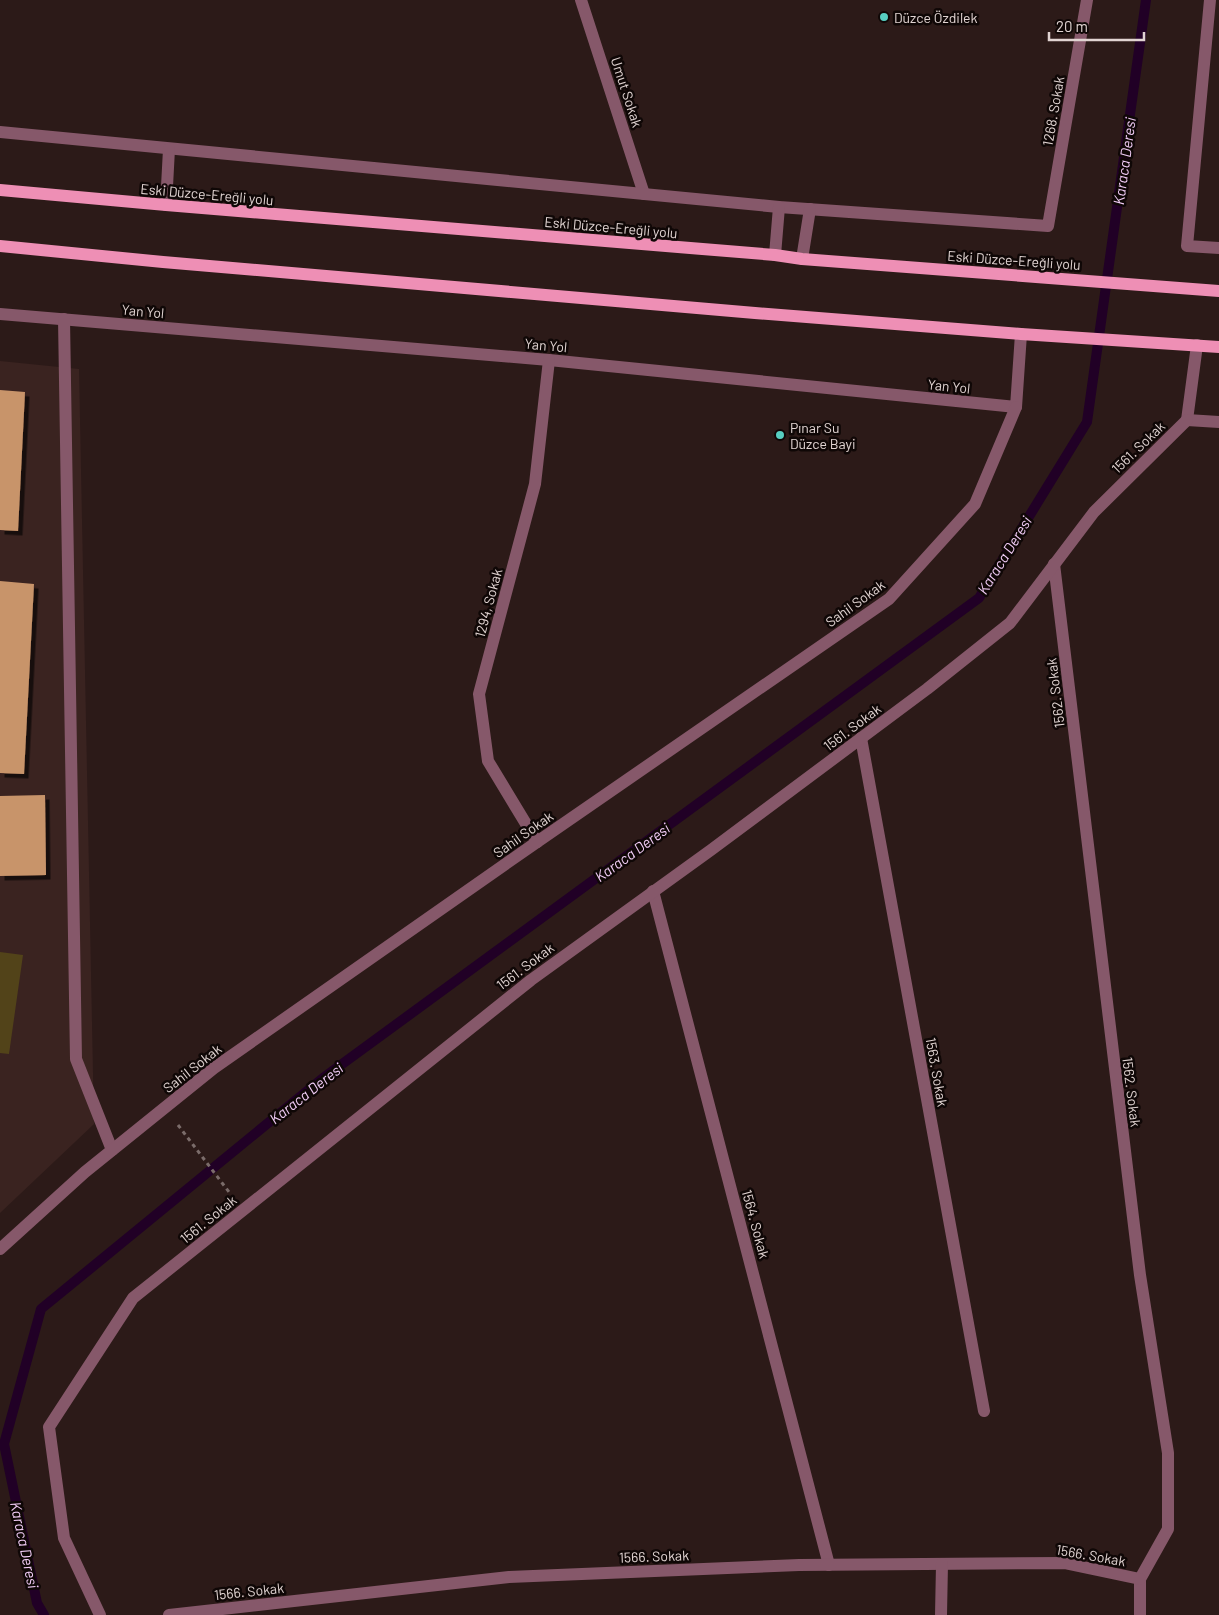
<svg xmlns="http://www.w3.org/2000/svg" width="1219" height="1615" font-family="Barlow,sans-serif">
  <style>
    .built { fill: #3a2320 }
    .green { fill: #524319 }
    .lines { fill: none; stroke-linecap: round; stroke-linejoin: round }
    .stream { stroke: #210026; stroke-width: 10 }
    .building { fill: #c8946b; filter: url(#shadow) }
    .path { stroke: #7b6c6a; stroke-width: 3; stroke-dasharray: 4 4; stroke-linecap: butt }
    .minor { stroke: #86586a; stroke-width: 12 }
    .major { stroke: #ee8fb5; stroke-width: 12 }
    .poi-dot { fill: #57cec1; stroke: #0f0706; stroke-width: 2 }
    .labels { text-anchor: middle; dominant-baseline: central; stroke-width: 5; stroke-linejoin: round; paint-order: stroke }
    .poi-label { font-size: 14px; fill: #e1d4d2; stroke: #0f0706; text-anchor: start }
    .street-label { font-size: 14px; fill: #e1d4d2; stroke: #0f0706 }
    .water-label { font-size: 15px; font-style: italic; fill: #f2cdf7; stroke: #0f0706 }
  </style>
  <defs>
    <filter id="shadow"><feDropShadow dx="4.5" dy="4.5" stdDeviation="0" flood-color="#0009"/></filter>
  </defs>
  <rect width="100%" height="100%" fill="#2c1a18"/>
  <!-- built -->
  <polygon class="built" points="0,361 79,369 94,1124 0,1213"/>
  <!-- green -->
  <polygon class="green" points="0,952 23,955 9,1054 0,1053"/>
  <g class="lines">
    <!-- stream -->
    <polyline class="stream" points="44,1615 37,1603 4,1444 41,1309 323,1078 979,598 1087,422 1146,0"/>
  </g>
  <!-- building -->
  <g class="building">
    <polygon points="0,390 25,392 18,531 0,530"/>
    <polygon points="0,581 34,584 24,774 0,773"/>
    <polygon points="45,795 46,875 0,876 0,796"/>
  </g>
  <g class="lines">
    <!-- path -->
    <polyline class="path" points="178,1125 229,1192"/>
    <!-- minor -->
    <g class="minor">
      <polyline points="581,0 644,194"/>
      <polyline points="1210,0 1187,246 1219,248"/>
      <polyline points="0,132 779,207 1048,226 1087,0"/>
      <polyline points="166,205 169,149"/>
      <polyline points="775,255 779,207"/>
      <polyline points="802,259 810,209"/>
      <polyline points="0,314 549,360 1016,407 1021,334"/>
      <polyline points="64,319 76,1059 112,1150"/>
      <polyline points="1187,420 1197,345"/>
      <polyline points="1187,420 1219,422"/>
      <polyline points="1054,564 1140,1275 1168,1453 1168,1529 1140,1579 1140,1615"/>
      <polyline points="861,738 984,1411"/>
      <polyline points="537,842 488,761 479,694 535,484 549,360"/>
      <polyline points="653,891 829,1565"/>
      <polyline points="0,1249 85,1172 214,1068 537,842 889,599 975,504 1016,407"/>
      <polyline points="100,1615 64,1538 49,1427 133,1298 531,980 711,850 927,689 1010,623 1094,512 1187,420"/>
      <polyline points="169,1615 509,1577 799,1565 1064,1563 1140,1579"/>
      <polyline points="941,1615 942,1564"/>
    </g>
    <!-- major -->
    <g class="major">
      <polyline points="0,190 166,205 775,255 802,259 1219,291"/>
      <polyline points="0,246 163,262 755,313 1021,334 1219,347"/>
    </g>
  </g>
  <!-- markers -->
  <g class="poi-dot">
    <circle cx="884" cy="17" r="5"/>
    <circle cx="780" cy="435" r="5"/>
  </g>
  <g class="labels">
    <!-- poi labels -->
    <g class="poi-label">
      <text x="894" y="17">Düzce Özdilek</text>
      <text x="790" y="427">Pınar Su<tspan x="790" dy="16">Düzce Bayi</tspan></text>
    </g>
    <!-- street labels -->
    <g class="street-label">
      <text transform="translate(627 92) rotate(72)">Umut Sokak</text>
      <text transform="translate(1053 111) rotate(-80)">1268. Sokak</text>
      <text transform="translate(207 194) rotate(5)">Eski Düzce-Ereğli yolu</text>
      <text transform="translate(611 227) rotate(5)">Eski Düzce-Ereğli yolu</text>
      <text transform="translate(1014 260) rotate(4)">Eski Düzce-Ereğli yolu</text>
      <text transform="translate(143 311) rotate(5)">Yan Yol</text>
      <text transform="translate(546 345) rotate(5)">Yan Yol</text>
      <text transform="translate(949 386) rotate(6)">Yan Yol</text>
      <text transform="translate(1138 447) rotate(-44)">1561. Sokak</text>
      <text transform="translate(488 603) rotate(-75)">1294, Sokak</text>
      <text transform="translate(855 603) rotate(-36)">Sahil Sokak</text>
      <text transform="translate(1055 693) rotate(-97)">1562. Sokak</text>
      <text transform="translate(852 727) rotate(-37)">1561. Sokak</text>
      <text transform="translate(523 834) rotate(-35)">Sahil Sokak</text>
      <text transform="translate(525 966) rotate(-37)">1561. Sokak</text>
      <text transform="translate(192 1068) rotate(-38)">Sahil Sokak</text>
      <text transform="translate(937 1072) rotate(80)">1563. Sokak</text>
      <text transform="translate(1132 1092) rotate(83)">1562. Sokak</text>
      <text transform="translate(208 1219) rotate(-39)">1561. Sokak</text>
      <text transform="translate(756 1224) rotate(75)">1564. Sokak</text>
      <text transform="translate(1091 1555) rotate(10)">1566. Sokak</text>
      <text transform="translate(654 1556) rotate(-2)">1566. Sokak</text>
      <text transform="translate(249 1591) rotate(-6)">1566. Sokak</text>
    </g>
    <!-- water labels -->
    <g class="water-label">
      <text transform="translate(1124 161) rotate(-82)">Karaca Deresi</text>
      <text transform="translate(1004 555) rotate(-58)">Karaca Deresi</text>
      <text transform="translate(632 852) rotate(-36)">Karaca Deresi</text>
      <text transform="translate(306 1093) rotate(-38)">Karaca Deresi</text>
      <text transform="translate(25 1545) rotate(78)">Karaca Deresi</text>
    </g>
  </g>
  <!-- scale -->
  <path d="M1049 32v8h95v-8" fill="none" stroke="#e1d4d2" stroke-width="2.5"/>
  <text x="1056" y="32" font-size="15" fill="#e1d4d2" stroke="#0f0706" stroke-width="4" paint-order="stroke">20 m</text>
</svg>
